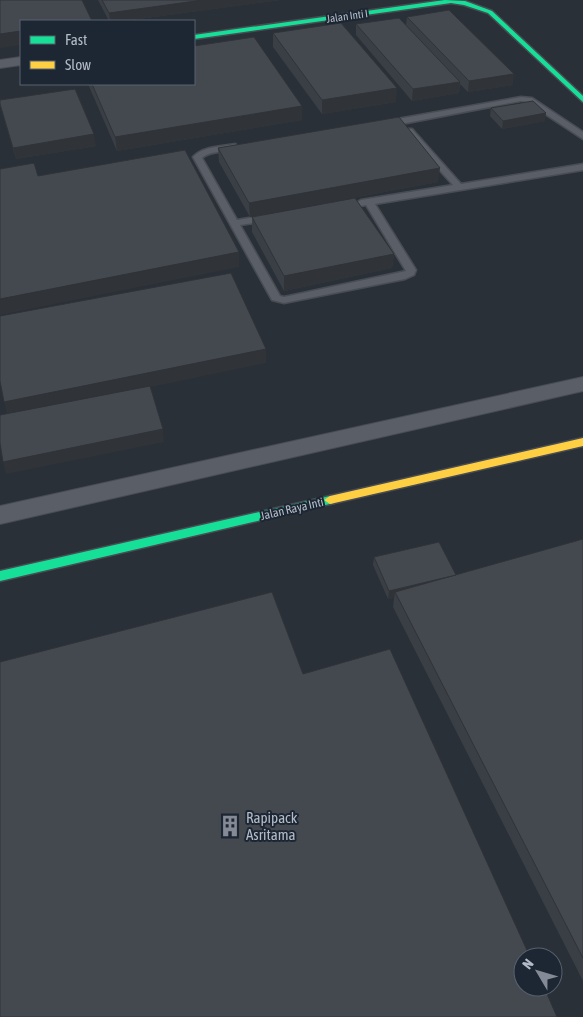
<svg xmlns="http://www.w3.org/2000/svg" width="583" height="1017" font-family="'Asap Condensed',sans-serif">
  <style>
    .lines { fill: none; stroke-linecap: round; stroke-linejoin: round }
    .lane-casing { stroke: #484c53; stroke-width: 3 }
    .street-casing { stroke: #484c53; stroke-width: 2 }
    .fast-casing { stroke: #484c53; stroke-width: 3 }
    .slow-casing { stroke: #484c53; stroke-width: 3 }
    .lane { fill: #5a5e66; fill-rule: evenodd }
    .street { fill: #5a5e66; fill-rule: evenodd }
    .fast { fill: #16e098; fill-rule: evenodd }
    .slow { fill: #ffcf43; fill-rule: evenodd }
    .wall { fill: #3a3f45 }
    .shaded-wall { fill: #303338 }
    .building { fill: #444950; stroke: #303338 }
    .labels { text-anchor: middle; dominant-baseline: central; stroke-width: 4; stroke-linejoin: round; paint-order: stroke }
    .far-street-label { font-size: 11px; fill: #b4bcc9; stroke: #1d2633 }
    .street-label { font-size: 12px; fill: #b4bcc9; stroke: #1d2633 }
    .near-poi-label { font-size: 15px; fill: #b4bcc9; stroke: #1d2633; text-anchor: start }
  </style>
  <rect width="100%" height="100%" fill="#2a3038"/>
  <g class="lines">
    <!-- lane casing -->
    <g class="lane-casing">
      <g id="lane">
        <polygon points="521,97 532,98 583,132 583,139 527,102 521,101 386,127 382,124 386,121"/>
        <path d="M406,129H412L461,184L583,164V170L375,204L416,270L414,275L405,279L284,303L272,300L193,157C203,146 221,147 235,144L239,147C229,154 212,149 202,158L237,220L267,215L272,218L267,221L240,225L280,296L284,297L406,271L366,205L361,206L356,203L361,200L453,185L406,133Z"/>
      </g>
    </g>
    <!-- street casing -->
    <g class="street-casing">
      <g id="street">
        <polygon points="21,57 21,65 0,68 0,60"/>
        <polygon points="583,377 583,391 0,524 0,506"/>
      </g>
    </g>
    <!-- fast casing -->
    <g class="fast-casing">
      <g id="fast">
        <polygon points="445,0 465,1 492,11 583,96 583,102 488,13 464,5 451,3 194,39 194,35"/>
        <polygon points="330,496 334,497 336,500 334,503 0,581 0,571"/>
      </g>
    </g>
    <!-- slow casing -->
    <g class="slow-casing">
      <polygon id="slow" points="583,438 583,446 330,504 324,500 330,496"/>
    </g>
    <!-- lane -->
    <use href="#lane" class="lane"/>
    <!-- street -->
    <use href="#street" class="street"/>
    <!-- fast -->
    <use href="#fast" class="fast"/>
    <!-- slow -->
    <use href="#slow" class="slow"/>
  </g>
  <!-- wall -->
  <g class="wall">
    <polygon points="98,0 280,0 124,21 109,21"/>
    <polygon points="407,17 513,85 468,92 460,84 459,93 412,101 356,35 356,24 406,25"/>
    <polygon points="273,33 396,102 322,114 273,47"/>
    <polygon points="88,84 194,84 302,120 117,151"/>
    <polygon points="0,105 96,146 16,159"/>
    <polygon points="491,108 545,121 502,129 490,116"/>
    <polygon points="218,148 438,182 250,217 219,162"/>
    <polygon points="252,217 394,254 392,268 284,291 252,232"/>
    <polygon points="583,539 583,981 393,607 394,598 388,599 373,565 374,557 456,575"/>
  </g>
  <!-- shaded-wall -->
  <g class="shaded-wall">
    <polygon points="203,0 280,0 124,21 110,21 109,13"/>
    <polygon points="21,31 21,45 0,48 0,34"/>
    <polygon points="514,74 513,85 468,92 469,81"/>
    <polygon points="460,82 459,93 412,101 413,89"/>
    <polygon points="397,88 396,102 322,114 322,100"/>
    <polygon points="302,106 302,120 117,151 115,137"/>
    <polygon points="546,113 545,121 502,129 503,121"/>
    <polygon points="94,134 96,146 16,159 13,148"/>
    <polygon points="440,168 438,182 250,217 249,203"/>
    <polygon points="239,252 239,267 0,315 0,299"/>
    <polygon points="394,254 392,268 284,291 284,276"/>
    <polygon points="266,349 266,363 8,417 4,402"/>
    <polygon points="163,429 164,442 6,474 3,462"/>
    <polygon points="456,575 395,592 394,598 388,599 389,591"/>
  </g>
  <!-- building -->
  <g class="building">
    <polygon points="0,0 82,0 92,21 21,21 21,31 0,34"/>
    <polygon points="102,0 203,0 109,13"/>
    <polygon points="449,10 514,74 469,81 407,17"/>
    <polygon points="399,18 460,82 413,89 356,24"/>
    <polygon points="341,23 397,88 322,100 273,33"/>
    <polygon points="254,37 302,106 115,137 92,84 194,84 194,46"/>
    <polygon points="75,89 94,134 13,148 0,104 0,100"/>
    <polygon points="533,101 546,113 503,121 491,108"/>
    <polygon points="399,117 440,168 249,203 218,148"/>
    <polygon points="185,150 239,252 0,299 0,169 34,163 38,176"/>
    <polygon points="355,198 394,254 284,276 252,217"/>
    <polygon points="231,273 266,349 4,402 0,381 0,316"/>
    <polygon points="150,386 163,429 3,462 0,443 0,415"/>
    <polygon points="583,539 583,958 395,592"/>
    <polygon points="439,542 456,575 389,591 374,557"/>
    <polygon points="272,592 303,674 390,649 530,957 523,957 523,987 544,987 557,1017 0,1017 0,662"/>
  </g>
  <!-- icons -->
  <defs>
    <g id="building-bare" transform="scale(1.725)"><path d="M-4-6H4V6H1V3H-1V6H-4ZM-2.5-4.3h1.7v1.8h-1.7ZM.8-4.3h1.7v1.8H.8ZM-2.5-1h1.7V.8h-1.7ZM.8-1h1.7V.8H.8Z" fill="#848b96" stroke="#1d2633" stroke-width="2.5" paint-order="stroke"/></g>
  </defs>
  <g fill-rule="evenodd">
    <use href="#building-bare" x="230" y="826"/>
  </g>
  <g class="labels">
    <!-- far-street labels -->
    <g class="far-street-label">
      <text transform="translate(347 16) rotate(-8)">Jalan Inti I</text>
    </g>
    <!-- street labels -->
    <g class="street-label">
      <text transform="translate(292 509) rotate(-13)">Jalan Raya Inti</text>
    </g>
    <!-- near-poi labels -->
    <g class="near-poi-label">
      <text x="246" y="817">Rapipack<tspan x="246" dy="17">Asritama</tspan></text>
    </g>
  </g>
  <!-- legend -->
  <rect x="20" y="20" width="175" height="65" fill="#1d2633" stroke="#59626f"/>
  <rect x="30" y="36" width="25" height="8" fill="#16e098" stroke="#59626f"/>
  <text x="65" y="45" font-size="15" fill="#b4bcc9">Fast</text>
  <rect x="30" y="61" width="25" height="8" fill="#ffcf43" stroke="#59626f"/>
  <text x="65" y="70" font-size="15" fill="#b4bcc9">Slow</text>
  <!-- north arrow -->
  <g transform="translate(538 972) rotate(308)"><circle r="24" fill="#1d2633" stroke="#59626f"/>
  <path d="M0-4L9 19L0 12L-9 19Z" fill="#848b96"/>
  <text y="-8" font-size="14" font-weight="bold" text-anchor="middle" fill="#b4bcc9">N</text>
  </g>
</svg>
